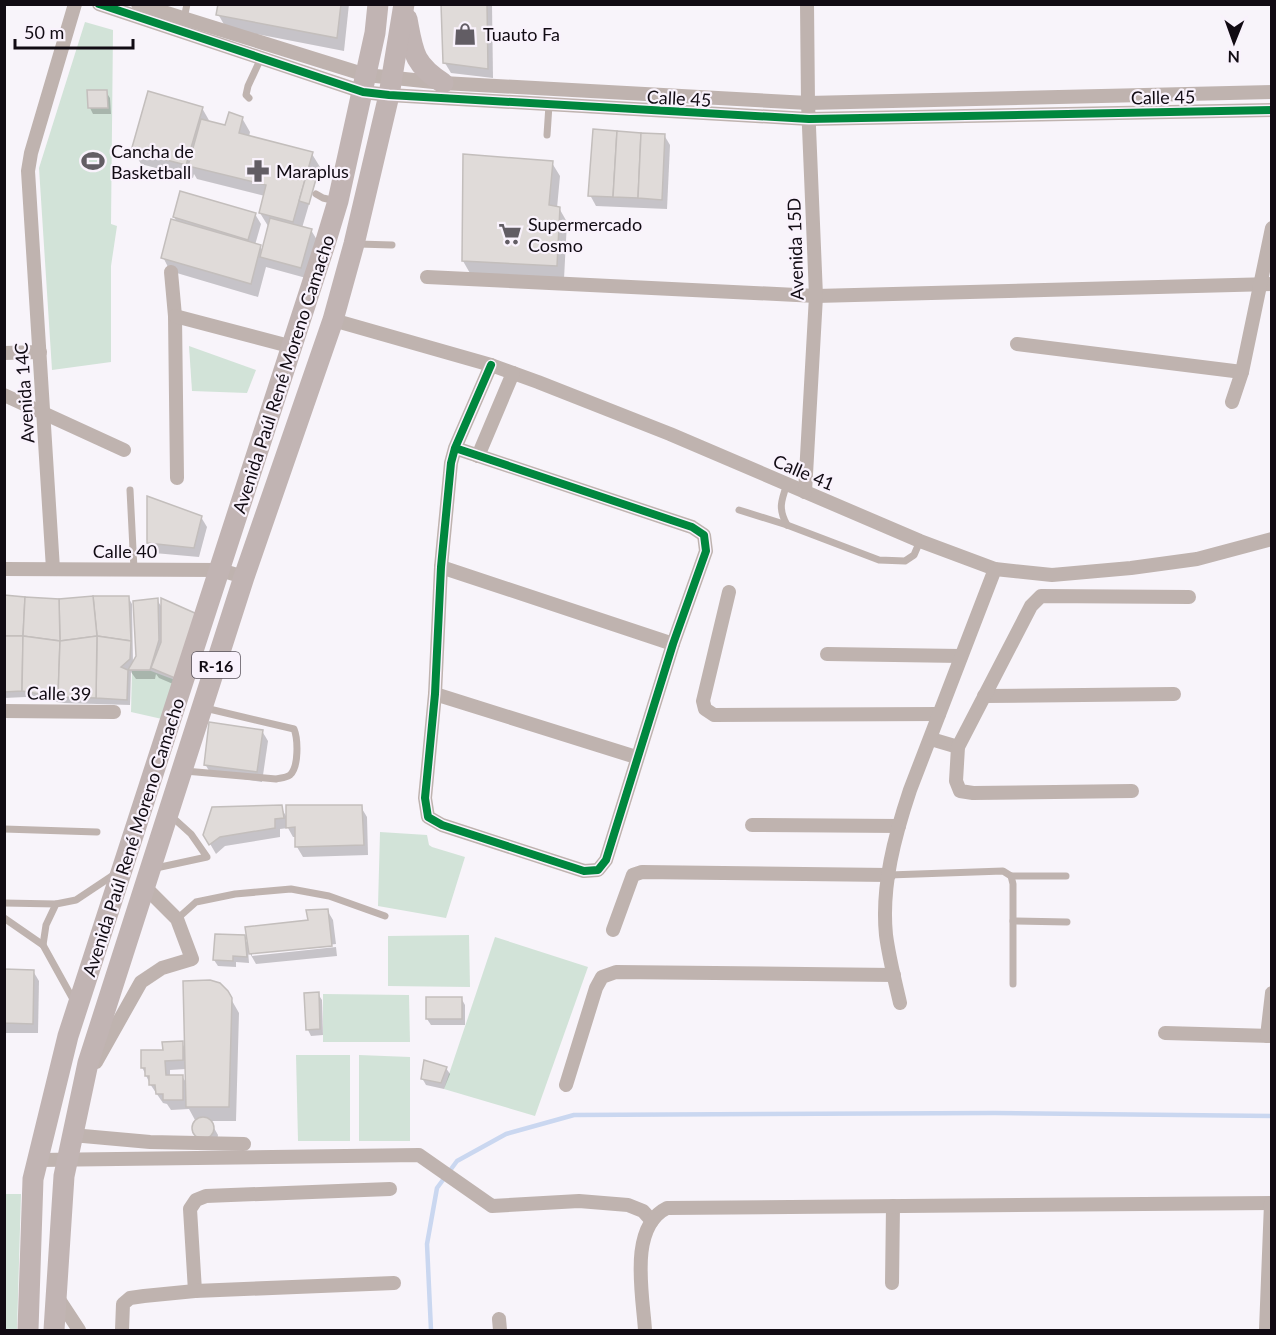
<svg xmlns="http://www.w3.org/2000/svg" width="1276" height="1335" font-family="Lato,sans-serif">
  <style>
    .green { fill: #d2e3d8 }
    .shadow { fill: #0003; fill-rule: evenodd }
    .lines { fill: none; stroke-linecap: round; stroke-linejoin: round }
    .stream { stroke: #cad7f0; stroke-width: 4.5 }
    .building { fill: #e0dbd9; stroke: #c3bebc; stroke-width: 1.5 }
    .lane { stroke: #bfb3af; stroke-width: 7 }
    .street { stroke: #bfb3af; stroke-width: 14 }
    .primary { stroke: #c1b4b3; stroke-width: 21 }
    .cycleway-casing { stroke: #f9f2fc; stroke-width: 11 }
    .cycleway { stroke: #00873e; stroke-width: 8 }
    .labels { text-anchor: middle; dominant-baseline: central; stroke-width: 4.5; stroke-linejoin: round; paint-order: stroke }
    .shield { fill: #f9f2fc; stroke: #575059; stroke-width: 1.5 }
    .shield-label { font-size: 16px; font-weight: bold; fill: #110b13 }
    .poi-label { font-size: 18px; fill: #110b13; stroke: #f9f2fc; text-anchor: start }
    .street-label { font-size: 18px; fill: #110b13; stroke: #f9f2fc }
  </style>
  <rect width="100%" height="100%" fill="#f8f4fa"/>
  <!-- green -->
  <g class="green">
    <polygon points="85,22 113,30 111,224 117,226 111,266 111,362 52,370 39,168"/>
    <polygon points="189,346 256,370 247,393 192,391"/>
    <polygon points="132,671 151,671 175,680 162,719 131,712"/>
    <polygon points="380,832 427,835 429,845 432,847 465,857 446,918 378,906"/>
    <polygon points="469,935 470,987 388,986 388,936"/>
    <polygon points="495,937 588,967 535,1116 444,1089"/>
    <polygon points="323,994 409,995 410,1042 323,1042"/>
    <polygon points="296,1055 350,1055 350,1141 298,1141"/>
    <polygon points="359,1055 410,1057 410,1141 359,1141"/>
    <polygon points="5,1194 21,1194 17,1330 5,1330"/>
  </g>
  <!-- shadow -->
  <g class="shadow">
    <polygon points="219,4 349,4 344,51 226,28 218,14"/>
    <polygon points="443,4 492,4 493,78 451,73 445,63"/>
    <polygon points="106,92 110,98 111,114 93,114 90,108"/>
    <polygon points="202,108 210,122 226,127 242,118 250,132 249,137 312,154 320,167 302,228 311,230 317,240 306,278 266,267 258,297 170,271 163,257 177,222 174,217 255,214 261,224 255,245 260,246 263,252 268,226 260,213 265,196 197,179 194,174 193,178 141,164 133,150"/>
    <polygon points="664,135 670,145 667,209 596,206 590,195"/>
    <polygon points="552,163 560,176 557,208 559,208 567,222 564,279 471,275 463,261"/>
    <polygon points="201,517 207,527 199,557 154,553 149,543"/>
    <polygon points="4,597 59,600 128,597 132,604 133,665 157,600 163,609 180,687 159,678 156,674 155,679 136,679 131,672 130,705 63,703 26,697 4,698"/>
    <polygon points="262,731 268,741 262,782 211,774 205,764"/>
    <polygon points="281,807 287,818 361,807 367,817 368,855 303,857 297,847 297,837 293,837 288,828 280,829 280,837 225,846 216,854 205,835"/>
    <polygon points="327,910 333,920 336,944 252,953 252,956 336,947 337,956 256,964 248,950 249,963 236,962 236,967 218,966 214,960 244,937 249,946 309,921"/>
    <polygon points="4,971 33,971 39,981 38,1033 4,1033"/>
    <path d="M227,992L239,1013L236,1121H210L218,1135L217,1141L197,1139L193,1132L194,1125L199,1120H195L189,1109L171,1110L167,1104L163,1103L150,1084L142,1067L164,1052L182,1043L186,1050ZM186,1069L187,1084L182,1076L170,1077V1070Z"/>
    <polygon points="318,994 322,1000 323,1035 311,1036 308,1030"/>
    <polygon points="461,998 465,1005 465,1025 431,1025 427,1019"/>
    <polygon points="446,1068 450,1074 444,1089 426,1085 422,1078"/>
  </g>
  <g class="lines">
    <!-- stream -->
    <polyline class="stream" points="431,1330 427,1244 437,1188 457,1161 506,1134 574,1115 995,1113 1272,1116"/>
  </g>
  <!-- building -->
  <g class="building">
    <polygon points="218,4 341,4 337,38 216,15"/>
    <polygon points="441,4 487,4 488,69 443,63"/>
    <polygon points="87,90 107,90 108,108 88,108"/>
    <polygon points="148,91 203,107 186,165 131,151"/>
    <polygon points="229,112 243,117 239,133 313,152 293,222 259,213 266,185 188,166 201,119 225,125"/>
    <polygon points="593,129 617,131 613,197 588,196"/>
    <polygon points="617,131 641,133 638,198 613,197"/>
    <polygon points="641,133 665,134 662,200 638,198"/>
    <polygon points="463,154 553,161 549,205 560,207 557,266 462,261"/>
    <polygon points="306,176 316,179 309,204 299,201"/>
    <polygon points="180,191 256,213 248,240 173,217"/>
    <polygon points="270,218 312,229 301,268 260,257"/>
    <polygon points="171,219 261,245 251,284 161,258"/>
    <polygon points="147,496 202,516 194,548 147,543"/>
    <polygon points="4,595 25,597 23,636 4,636"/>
    <polygon points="93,596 129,596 131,641 97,636"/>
    <polygon points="93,596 97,636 60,641 59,599"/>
    <polygon points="25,597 59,599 60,641 23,636"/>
    <polygon points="158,598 159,640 150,670 128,670 136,656 133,601"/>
    <polygon points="161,598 197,614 175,678 151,668 161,642"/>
    <polygon points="4,636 23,636 22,691 4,692"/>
    <polygon points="23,636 60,641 58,697 22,691"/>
    <polygon points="97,636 131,641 130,659 121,667 128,670 127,700 96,698"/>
    <polygon points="97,636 96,698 58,697 60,641"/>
    <polygon points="209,722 263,730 257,772 204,765"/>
    <polygon points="282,805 284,818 275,819 275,828 220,837 209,845 203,835 212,807"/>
    <polygon points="286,805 362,805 364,845 295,847 295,827 286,828"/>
    <polygon points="328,909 332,946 249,954 245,927 308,920 306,910"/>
    <polygon points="215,934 245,935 247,957 233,956 233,961 213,960"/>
    <polygon points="4,969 34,970 33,1024 4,1023"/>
    <polygon points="210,980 220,983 228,991 232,998 229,1107 186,1107 183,981"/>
    <polygon points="319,992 320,1029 306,1030 304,993"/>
    <rect x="426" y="997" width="36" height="22"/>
    <polygon points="183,1041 183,1060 165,1061 166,1075 183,1075 183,1100 163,1100 163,1094 156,1094 155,1085 149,1085 149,1076 145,1076 145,1068 141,1068 141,1050 163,1050 162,1042"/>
    <polygon points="424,1060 447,1067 441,1083 421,1079"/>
    <circle cx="203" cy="1128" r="11"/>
  </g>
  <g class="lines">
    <!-- lane -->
    <g class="lane">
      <polyline points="184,19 187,4"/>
      <polyline points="249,98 246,95 248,86 261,58"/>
      <polyline points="547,135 549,105"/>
      <polyline points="316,194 323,198 336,201"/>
      <polyline points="358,244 392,245"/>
      <path d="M787,484C781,501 778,509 787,525"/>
      <polyline points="130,490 134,569"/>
      <polyline points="739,510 787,525 879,560 905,561 914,555 920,541"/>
      <path d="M185,771L276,779C280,778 286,778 290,775C299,767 298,739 294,729L205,708"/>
      <polyline points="4,829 97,832"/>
      <polyline points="156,868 207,857 191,834 170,815"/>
      <polyline points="889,875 1003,871 1011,876 1013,884 1013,984"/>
      <polyline points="1011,876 1066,876"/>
      <polyline points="4,903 56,904"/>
      <polyline points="4,918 43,945"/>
      <polyline points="177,919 196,902 235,894 291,889 329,896 385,916"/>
      <polyline points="1013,921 1067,922"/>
      <polyline points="74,1001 43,945 46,925 56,904 76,900 115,874"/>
    </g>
    <!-- street -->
    <g class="street">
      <polyline points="99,4 363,92 389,95 809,119 1272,110"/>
      <polyline points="138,4 366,75 443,83 808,103 1272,92"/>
      <polyline points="171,272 175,316 177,478"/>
      <polyline points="427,277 816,296 1272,284"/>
      <polyline points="175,316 293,347"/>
      <polyline points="333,320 491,365 538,382 670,434 920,541 995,569 1052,575 1131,568 1197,559 1272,539"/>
      <polyline points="1017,344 1242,372"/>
      <polyline points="4,353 40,352"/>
      <polyline points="4,395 124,450"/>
      <polyline points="1232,402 1242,372 1272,228"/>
      <polyline points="455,448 692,527 704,535 706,551 673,644 606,860 598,870 584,871 442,825 428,817 425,798 435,694 441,567 451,463 455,448 491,365"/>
      <polyline points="478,456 513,373"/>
      <polyline points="805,492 816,296 808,103 807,4"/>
      <polyline points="441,567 673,644"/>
      <polyline points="4,569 220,570 244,577"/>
      <polyline points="53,569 28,171 31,153 75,4"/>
      <polyline points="729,592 703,701 705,709 714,715 939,714"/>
      <polyline points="827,654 961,656"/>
      <polyline points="435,694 636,757"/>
      <polyline points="984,696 1174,694"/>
      <polyline points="4,711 114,712"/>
      <polyline points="931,739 958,747"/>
      <polyline points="1132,791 973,793 960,791 956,781 958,747 1031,606 1041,596 1189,597"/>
      <polyline points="752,825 899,826"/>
      <polyline points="613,930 633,875 642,872 889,875"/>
      <path d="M900,1003C895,981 889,958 886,935C881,886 895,835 910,790L995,569"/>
      <polyline points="1165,1033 1272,1036"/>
      <polyline points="1267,1036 1272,993"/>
      <polyline points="96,1062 141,982 162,968 192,959 177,919 146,888"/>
      <polyline points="566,1085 596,988 602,977 616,972 894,975"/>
      <polyline points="72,1135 150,1142 244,1144"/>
      <polyline points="38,1160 419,1155 492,1206 579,1201 628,1205 643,1211 652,1221"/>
      <polyline points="892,1283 893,1206"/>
      <polyline points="195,1291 190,1209 196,1200 206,1196 390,1189"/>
      <polyline points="56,1295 79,1330"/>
      <polyline points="499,1319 500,1330"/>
      <polyline points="122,1330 123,1304 130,1298 144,1296 195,1291 394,1283"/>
      <path d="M645,1330C643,1296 628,1227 667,1208L1272,1203"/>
      <polyline points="1266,1330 1271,1203"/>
    </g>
    <!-- primary -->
    <g class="primary">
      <path d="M407,19C413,51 413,64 443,83"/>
      <polyline points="28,1330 33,1179 68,1036 325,244 338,201 375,33 378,4"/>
      <polyline points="54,1330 64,1176 88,1063 244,577 333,320 354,244 389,95 404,4"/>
    </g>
    <!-- cycleway casing -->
    <g class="cycleway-casing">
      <g id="cycleway">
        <polyline points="99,4 363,92 389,95 809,119 1272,110"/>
        <polyline points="455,448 692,527 704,535 706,551 673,644 606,860 598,870 584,871 442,825 428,817 425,798 435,694 441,567 451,463 455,448 491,365"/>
      </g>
    </g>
    <!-- cycleway -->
    <use href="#cycleway" class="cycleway"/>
  </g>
  <!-- icons -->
  <defs>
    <g id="shop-bare" transform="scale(1.8)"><path d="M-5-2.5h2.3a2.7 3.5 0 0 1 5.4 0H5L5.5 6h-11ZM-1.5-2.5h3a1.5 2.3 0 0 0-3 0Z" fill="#625d64" stroke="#f9f2fc" stroke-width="2.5" paint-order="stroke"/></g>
    <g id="stadium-bare" transform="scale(1.8)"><path d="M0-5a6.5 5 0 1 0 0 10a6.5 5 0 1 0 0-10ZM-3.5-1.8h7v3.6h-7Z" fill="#625d64" stroke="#f9f2fc" stroke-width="2.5" paint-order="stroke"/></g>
    <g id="pharmacy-bare" transform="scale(1.8)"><path d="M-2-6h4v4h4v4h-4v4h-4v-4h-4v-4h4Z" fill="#625d64" stroke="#f9f2fc" stroke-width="2.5" paint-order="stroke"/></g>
    <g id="supermarket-bare" transform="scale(1.8)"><path d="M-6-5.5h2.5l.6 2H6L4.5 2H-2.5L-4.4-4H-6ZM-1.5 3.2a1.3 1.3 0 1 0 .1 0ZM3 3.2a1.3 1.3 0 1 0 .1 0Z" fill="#625d64" stroke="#f9f2fc" stroke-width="2.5" paint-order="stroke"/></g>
  </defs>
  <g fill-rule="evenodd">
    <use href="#shop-bare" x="465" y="34"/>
    <use href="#stadium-bare" x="93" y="161"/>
    <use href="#pharmacy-bare" x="258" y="171"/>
    <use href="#supermarket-bare" x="510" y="234"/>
  </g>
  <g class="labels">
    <!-- shield labels -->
    <rect class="shield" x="192" y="652" width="48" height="26" rx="4.5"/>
    <g class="shield-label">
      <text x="216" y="665">R-16</text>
    </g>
    <!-- poi labels -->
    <g class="poi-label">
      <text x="483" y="34">Tuauto Fa</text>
      <text x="111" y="151">Cancha de<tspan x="111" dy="21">Basketball</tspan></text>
      <text x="276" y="171">Maraplus</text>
      <text x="528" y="224">Supermercado<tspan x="528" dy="21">Cosmo</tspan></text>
    </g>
    <!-- street labels -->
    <g class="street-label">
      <text transform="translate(1163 97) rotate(-1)">Calle 45</text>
      <text transform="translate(679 98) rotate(3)">Calle 45</text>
      <text transform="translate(795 249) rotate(-92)">Avenida 15D</text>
      <text transform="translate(283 374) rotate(-72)">Avenida Paúl René Moreno Camacho</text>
      <text transform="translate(24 393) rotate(-94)">Avenida 14C</text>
      <text transform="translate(804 472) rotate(23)">Calle 41</text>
      <text x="125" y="551">Calle 40</text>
      <text transform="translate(59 693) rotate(1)">Calle 39</text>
      <text transform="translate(133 837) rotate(-72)">Avenida Paúl René Moreno Camacho</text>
    </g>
  </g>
  <!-- border -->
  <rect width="1276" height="1335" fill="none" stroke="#110b13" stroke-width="12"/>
  <!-- north arrow -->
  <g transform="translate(1234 42) rotate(181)" stroke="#f9f2fc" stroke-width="4.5" paint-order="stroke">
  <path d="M0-4.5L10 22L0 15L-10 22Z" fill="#110b13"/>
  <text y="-9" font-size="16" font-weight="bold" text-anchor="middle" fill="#110b13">N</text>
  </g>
  <!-- scale -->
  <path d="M15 39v9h118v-9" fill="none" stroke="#110b13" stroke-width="3"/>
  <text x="24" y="39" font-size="18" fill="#110b13" stroke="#f9f2fc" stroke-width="4.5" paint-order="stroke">50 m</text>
</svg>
